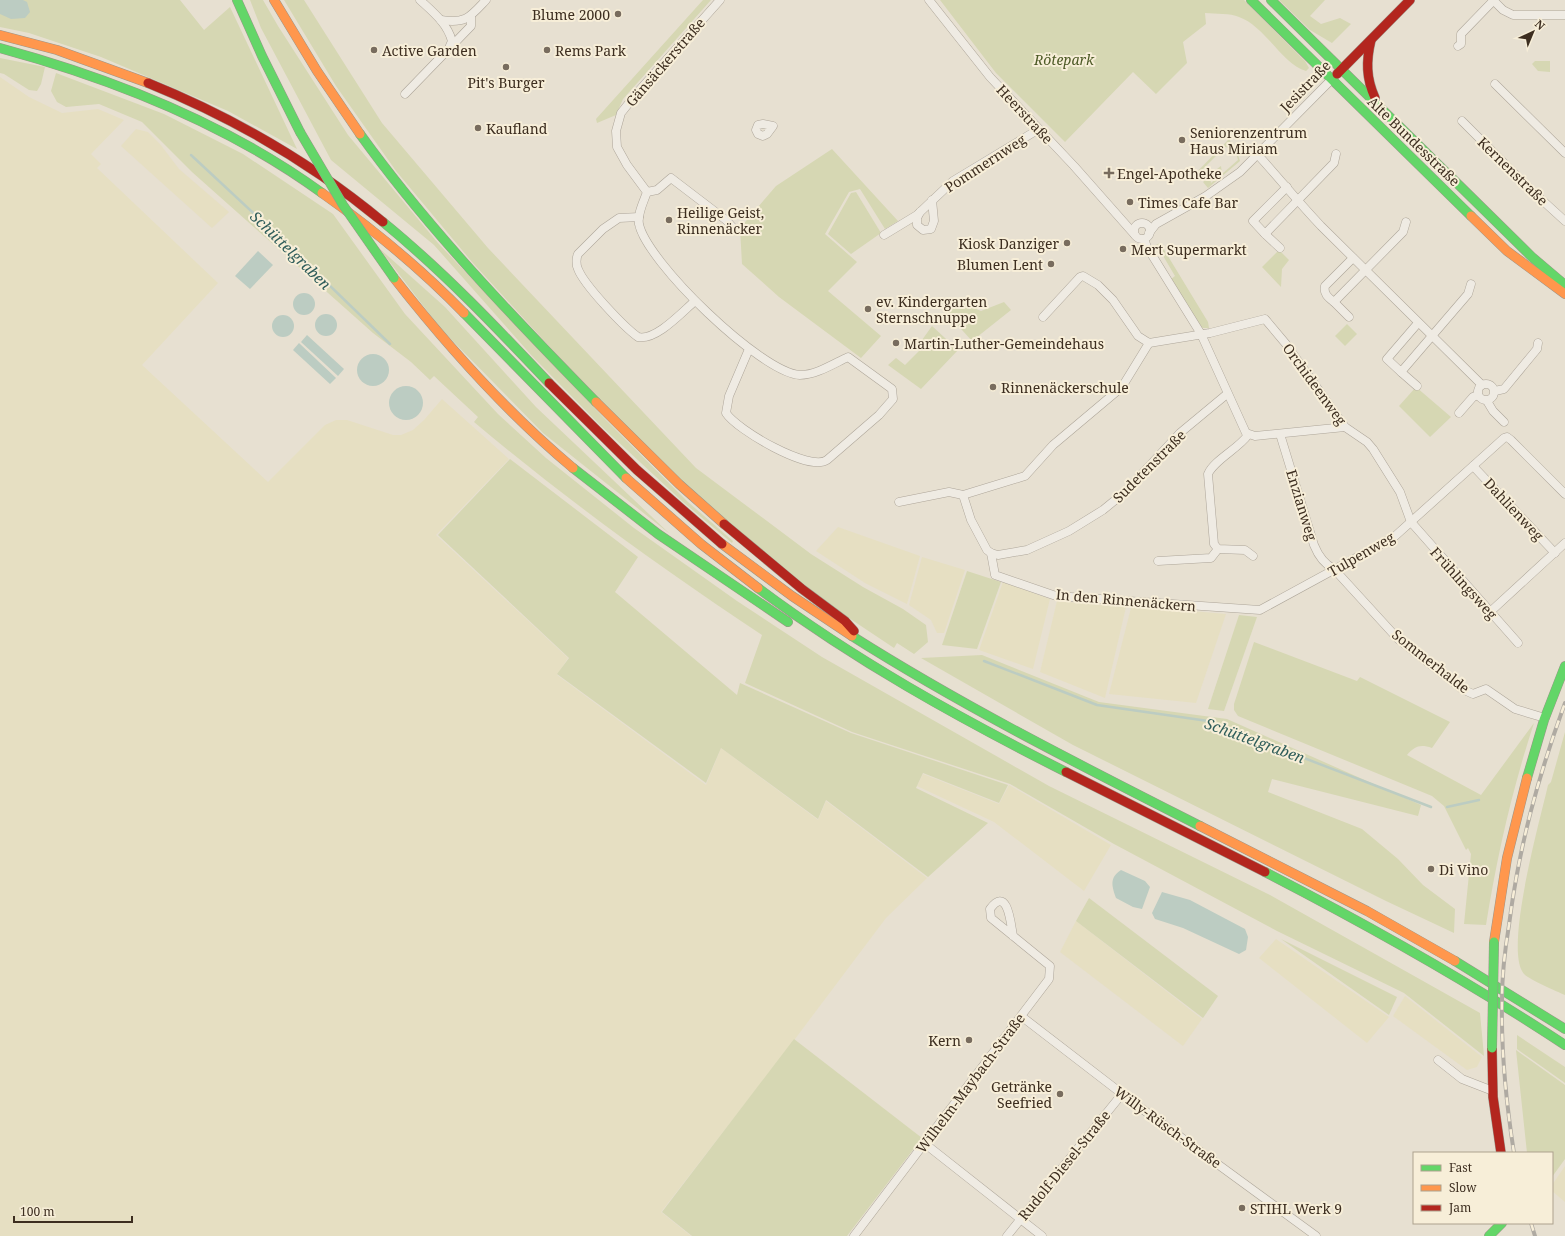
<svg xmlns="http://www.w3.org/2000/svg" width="1565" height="1236" font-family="'Noto Serif',serif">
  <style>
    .farmland { fill: #e6dfc2 }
    .green { fill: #d6d7b3 }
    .water { fill: #bcccc2 }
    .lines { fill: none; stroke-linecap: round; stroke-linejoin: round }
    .stream { stroke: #bcccc2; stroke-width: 2.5 }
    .street-casing { stroke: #ada599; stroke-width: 9 }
    .fast-casing { stroke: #9c958a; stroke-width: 10 }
    .slow-casing { stroke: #9c958a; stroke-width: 10 }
    .jam-casing { stroke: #9c958a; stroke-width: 10 }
    .street { stroke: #efebe3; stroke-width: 8 }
    .fast { stroke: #63d668; stroke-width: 9 }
    .slow { stroke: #ff974d; stroke-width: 9 }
    .jam { stroke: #b3261e; stroke-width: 9 }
    .rail-casing { stroke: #afaaa2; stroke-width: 4 }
    .rail { stroke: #f7eed8; stroke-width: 2.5; stroke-dasharray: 8; stroke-linecap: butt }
    .fast-bridge-casing { stroke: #9c958a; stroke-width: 10; stroke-linecap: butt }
    .fast-bridge { stroke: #63d668; stroke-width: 9 }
    .poi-dot { fill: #786c5e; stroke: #f7eed8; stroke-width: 1.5 }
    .labels { text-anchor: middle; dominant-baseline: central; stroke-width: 4; stroke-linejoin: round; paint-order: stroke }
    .poi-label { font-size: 14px; fill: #3d2e20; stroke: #f7eed8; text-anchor: start }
    .park-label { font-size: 14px; font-style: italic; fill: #4d5a26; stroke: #f7eed8 }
    .street-label { font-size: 14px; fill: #3d2e20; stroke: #f7eed8 }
    .water-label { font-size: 15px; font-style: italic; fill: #2f5d5a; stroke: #f7eed8 }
  </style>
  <rect width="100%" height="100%" fill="#e7e0d1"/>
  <!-- farmland -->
  <g class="farmland">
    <polygon points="0,77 29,97 62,113 98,109 124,120 91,154 101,164 97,168 218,283 142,365 268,482 325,425 336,420 347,420 393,435 401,435 413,430 424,420 442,399 509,459 436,535 568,658 557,675 706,785 721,748 818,820 826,801 927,878 886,918 795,1039 661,1212 691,1236 0,1236"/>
    <polygon points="136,129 148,132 160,144 179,169 229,212 212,228 121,146"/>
    <polygon points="838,527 920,556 907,604 865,583 816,551"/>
    <polygon points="922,557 965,570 944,633 937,633 931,620 909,605"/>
    <polygon points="1003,582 1050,599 1033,669 979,650"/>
    <polygon points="1057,601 1126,607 1105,698 1040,672"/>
    <polygon points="1132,604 1188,608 1192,611 1226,614 1196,703 1109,694"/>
    <polygon points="923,774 999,804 1009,785 1111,845 1084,891 994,822 917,786"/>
    <polygon points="1076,921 1202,1019 1183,1046 1060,952"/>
    <polygon points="1276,939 1389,1017 1367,1043 1259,958"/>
    <polygon points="1405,996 1482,1057 1477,1067 1467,1070 1393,1016"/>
    <polygon points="1565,1166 1565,1202 1552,1191 1552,1185"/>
  </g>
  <!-- green -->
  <g class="green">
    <polygon points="0,0 180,0 204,30 230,7 297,149 228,111 101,57 29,33 0,27"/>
    <polygon points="250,0 263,0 278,26 348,135 438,243 604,418 688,502 733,541 732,543 683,502 600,425 532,356 434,245 331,160 261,28"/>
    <polygon points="284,0 304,0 382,123 488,248 696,468 811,554 863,587 903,609 926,625 928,642 914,654 897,643 894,648 834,608 757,547 683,482 581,381 472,262 396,171 336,86"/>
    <polygon points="703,0 711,0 623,99 616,115 597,123 596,119"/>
    <path d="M940,0H1244L1305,61L1309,68L1306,71C1283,65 1265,26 1239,17C1230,13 1216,14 1205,13L1206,24L1183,42L1187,63L1156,94L1133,72L1065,142L996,73Z"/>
    <polygon points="1279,0 1325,0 1310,16 1321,24 1340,18 1351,24 1332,43 1310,30"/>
    <polygon points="0,58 45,67 41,84 37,91 29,90 4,74 0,73"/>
    <polygon points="1535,61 1550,61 1550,72 1538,71 1532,64"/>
    <path d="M56,73L164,114L243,154L333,214L405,314L498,414L546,458L634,528L737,601L822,657L1049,786L1270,895L1480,1013L1484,1056L1404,993L1277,931L1114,844L1010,784L852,732L745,683L762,635C661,568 567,500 474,422L478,417L434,376L430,380L411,362L373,333L192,172L142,122L99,104L66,107L57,102L51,91Z"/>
    <polygon points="1229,139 1234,148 1225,147 1197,175 1204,176 1198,178 1194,175"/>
    <polygon points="832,149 898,221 885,229 860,189 849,192 825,234 857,262 828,291 881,336 861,358 779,297 742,264 740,228 776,186"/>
    <polygon points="1237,152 1240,161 1208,188 1203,182 1210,176 1211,183 1218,177 1217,169 1221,166 1222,174 1238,160 1236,153"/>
    <polygon points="856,192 881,233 851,254 828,234 851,193"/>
    <polygon points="1160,243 1208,322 1209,328 1203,328 1197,324 1170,280 1175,276 1159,249 1153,251 1152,247"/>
    <polygon points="379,248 445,307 536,407 670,534 543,433 441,329"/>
    <polygon points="1279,250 1289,260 1282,269 1281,287 1262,267"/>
    <polygon points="956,300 981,311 1004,302 1011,310 972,341 943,309"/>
    <polygon points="1347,324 1357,334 1345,346 1335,336"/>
    <polygon points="932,326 958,350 921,389 888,365 896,358 905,365 928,342 926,339 924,341 922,340"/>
    <polygon points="1416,387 1451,417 1430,437 1399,406"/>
    <polygon points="510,459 638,557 615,592 737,695 740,683 851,733 1008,785 999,803 923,773 916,788 988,823 928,877 826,800 818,819 721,748 706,783 557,674 569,658 438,535"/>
    <polygon points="967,571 1001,582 977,649 942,645"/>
    <polygon points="1239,615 1257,617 1224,711 1208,709"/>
    <path d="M1254,642L1357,681L1360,677L1450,722L1432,748C1420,744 1415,746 1407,755L1481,795L1534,723C1512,790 1497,856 1486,925L1464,924L1471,854L1468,848L1466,850L1444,806L1432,796L1238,716L1234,710V704Z"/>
    <polygon points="982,655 1099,702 1227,719 1421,805 1418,816 1272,779 1268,792 1362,829 1398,859 1423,885 1455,909 1454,933 1386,901 1073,745 921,658"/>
    <path d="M1565,732V995C1556,991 1530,980 1524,974C1503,951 1541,817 1548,785L1551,782Z"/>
    <polygon points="1089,898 1218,996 1203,1018 1076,921"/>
    <polygon points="1281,939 1397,997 1389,1015"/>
    <polygon points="1517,1035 1565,1067 1565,1083 1517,1049"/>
    <polygon points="794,1039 922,1138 847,1236 692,1236 662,1212"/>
    <polygon points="1516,1050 1565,1085 1565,1159 1552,1177 1552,1153 1527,1153"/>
  </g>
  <!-- water -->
  <g class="water">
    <polygon points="0,0 23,0 27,2 30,12 25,18 11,19 0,14"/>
    <polygon points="258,251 273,265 250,289 235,276"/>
    <circle cx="304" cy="304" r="11"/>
    <circle cx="326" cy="325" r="11"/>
    <circle cx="283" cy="326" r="11"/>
    <polygon points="307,335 344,369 338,376 301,342"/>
    <polygon points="299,343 336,378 330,384 293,350"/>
    <circle cx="373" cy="370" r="16"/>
    <circle cx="406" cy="403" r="17"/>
    <path d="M1121,870L1145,881L1150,887L1142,909L1133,907L1116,898C1112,886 1109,878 1121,870Z"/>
    <polygon points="1162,892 1190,900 1245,929 1248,937 1246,950 1239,954 1183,928 1155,919 1152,913"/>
  </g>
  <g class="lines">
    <!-- stream -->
    <g class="stream">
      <polyline points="191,155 294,251 390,344"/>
      <polyline points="984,661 1097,705 1208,721 1431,807"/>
      <polyline points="1447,807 1479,800"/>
    </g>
    <!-- street casing -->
    <g class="street-casing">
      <g id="street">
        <path d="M420,0C433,12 447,23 452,41L449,48"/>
        <path d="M720,0L637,93L621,113L616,131L617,147L627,165L647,192C644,201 637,214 639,224C646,261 761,373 800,375C816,375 833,364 848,357L892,389L893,399L879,415L827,460C809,472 737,430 726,413L729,396L749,349"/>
        <polyline points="929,0 990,77 1074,166 1135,235"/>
        <polyline points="1493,0 1503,10 1513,15 1565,15"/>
        <path d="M441,20C466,24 470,17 486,0"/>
        <polyline points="1458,46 1461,44 1461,34 1493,1"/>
        <polyline points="1495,84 1565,153"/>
        <polyline points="405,94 471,26 471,16"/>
        <polyline points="1462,121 1531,190 1565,221"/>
        <polygon points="763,124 773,126 767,134 763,136 758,134 756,130 758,125"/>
        <path d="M1258,155C1279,178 1299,203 1321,226L1482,385"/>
        <polyline points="1287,187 1253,221 1265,234 1334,163 1336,154"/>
        <polyline points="647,192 657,190 671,178 726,220 735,230"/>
        <polyline points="920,212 917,218 917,225 923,230 931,229 934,221 932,200"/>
        <path d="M639,217L619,218L603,229L578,254C576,258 576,265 578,269C584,285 624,327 638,337C656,341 682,312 695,301"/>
        <circle cx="1142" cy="231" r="8"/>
        <polyline points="1149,233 1156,224 1206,196 1240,172 1331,80"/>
        <polyline points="1265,234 1280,248"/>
        <polyline points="884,235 917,215 953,181 1039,129"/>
        <polyline points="1144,239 1147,247 1201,334 1246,433 1255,436 1345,427"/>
        <path d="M1353,258L1325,286C1323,294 1329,298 1334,302L1403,232L1406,222"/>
        <polyline points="1334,302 1349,317"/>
        <polyline points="1043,317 1080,277 1083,276 1098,285 1113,300 1138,336 1149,343 1210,333 1265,319 1286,344 1345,427 1367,442 1373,449 1400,492 1411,522 1518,643"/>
        <polyline points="1418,323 1387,359 1401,372 1468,294 1471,284"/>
        <polyline points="1401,372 1417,386"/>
        <circle cx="1486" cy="392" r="8"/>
        <polyline points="1495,391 1504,389 1537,349 1538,343"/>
        <polyline points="1487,401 1493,411 1504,422"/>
        <polyline points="1459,413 1473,397 1478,395"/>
        <path d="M1280,434L1314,545C1318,555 1324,564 1334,569L1398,639L1462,689L1473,694L1486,689L1515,709L1545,718"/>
        <path d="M1248,435C1238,449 1214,460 1208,474L1214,544L1218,549L1245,550L1253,556"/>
        <polyline points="1473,466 1555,553"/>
        <polyline points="963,495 971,520 987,550 991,553 998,555 1027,550 1069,531 1103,510 1125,492 1180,433 1227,394"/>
        <polyline points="899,502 949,492 963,495 1025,476 1053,445 1122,387 1149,343"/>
        <polyline points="991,553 995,575 1056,596 1260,610 1394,537 1504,438 1507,437 1511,440 1565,494"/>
        <polyline points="1158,561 1211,558 1218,549"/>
        <polyline points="1490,612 1565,543"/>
        <polyline points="1021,1016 1134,1103 1316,1236"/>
        <polyline points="1438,1060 1462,1079 1493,1091"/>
        <polyline points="924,1143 1042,1236"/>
        <path d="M854,1236L1049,979L1050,966L991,918L990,909C1008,884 1011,926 1013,936"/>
        <polyline points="1007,1236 1122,1094"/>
      </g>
    </g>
    <!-- fast casing -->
    <g class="fast-casing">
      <g id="fast">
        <polyline points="237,0 262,56 300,132"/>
        <polyline points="1251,0 1471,216"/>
        <polyline points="1271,0 1532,257 1565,285"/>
        <path d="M0,48C114,79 226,123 322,193"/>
        <path d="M360,134C429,230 513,317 596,402"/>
        <path d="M383,222C443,271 496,327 549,383"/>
        <polyline points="464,313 626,478"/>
        <polyline points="573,468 658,534 788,622"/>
        <path d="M758,588C854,660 959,718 1066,772"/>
        <path d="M852,636C964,707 1082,766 1200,826"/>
        <polyline points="1527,778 1544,720 1565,666"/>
        <path d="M1265,872C1368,925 1468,981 1565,1045"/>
        <polyline points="1455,961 1565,1029"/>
        <polyline points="1489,1236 1502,1223"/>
      </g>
    </g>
    <!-- slow casing -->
    <g class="slow-casing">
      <g id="slow">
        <polyline points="274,0 317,71 360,134"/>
        <polyline points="0,35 57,50 148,83"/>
        <path d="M322,193C373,229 420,268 464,313"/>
        <polyline points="1471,216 1507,251 1565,294"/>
        <path d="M394,278C448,347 506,412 573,468"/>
        <polyline points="596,402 679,484 724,524"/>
        <polyline points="626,478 701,544 758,588"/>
        <polyline points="722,544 792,596 852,636"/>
        <polyline points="1200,826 1367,911 1455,961"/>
        <polyline points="1494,942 1507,858 1527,778"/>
      </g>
    </g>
    <!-- jam casing -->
    <g class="jam-casing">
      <g id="jam">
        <path d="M1371,40C1366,61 1366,78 1375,98"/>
        <polyline points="1337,74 1410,0"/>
        <path d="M148,83C232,117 313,164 383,222"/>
        <polyline points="549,383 637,470 722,544"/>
        <polyline points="724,524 802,589 845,621 854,631"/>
        <polyline points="1066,772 1265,872"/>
        <polyline points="1492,1048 1493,1097 1501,1153"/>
      </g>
    </g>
    <!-- street -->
    <use href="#street" class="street"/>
    <!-- fast -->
    <use href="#fast" class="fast"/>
    <!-- slow -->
    <use href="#slow" class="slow"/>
    <!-- jam -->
    <use href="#jam" class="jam"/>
    <!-- rail casing -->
    <g class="rail-casing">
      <g id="rail">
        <path d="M1514,1153C1506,1102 1501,1051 1502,1000C1502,975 1505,949 1509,925C1519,846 1538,777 1565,703"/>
        <polyline points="1531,1223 1535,1236"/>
      </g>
    </g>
    <!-- rail -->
    <use href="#rail" class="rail"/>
    <!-- fast-bridge casing -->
    <g class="fast-bridge-casing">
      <g id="fast-bridge">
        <polyline points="300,132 343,205 394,278"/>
        <polyline points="1492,1048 1494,942"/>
      </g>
    </g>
    <!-- fast-bridge -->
    <use href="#fast-bridge" class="fast-bridge"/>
  </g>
  <!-- markers -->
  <g class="poi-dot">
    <circle cx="618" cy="14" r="4"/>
    <circle cx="374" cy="50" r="4"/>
    <circle cx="547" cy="50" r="4"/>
    <circle cx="506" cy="67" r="4"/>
    <circle cx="478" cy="128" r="4"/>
    <circle cx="1182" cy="140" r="4"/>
    <path d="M1107 167h4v4h4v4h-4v4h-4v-4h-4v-4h4z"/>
    <circle cx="1130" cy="202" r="4"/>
    <circle cx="669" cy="220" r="4"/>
    <circle cx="1067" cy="243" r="4"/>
    <circle cx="1123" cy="249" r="4"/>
    <circle cx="1051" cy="264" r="4"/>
    <circle cx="868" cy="309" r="4"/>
    <circle cx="896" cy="343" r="4"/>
    <circle cx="993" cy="387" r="4"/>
    <circle cx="1431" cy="869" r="4"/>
    <circle cx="969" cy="1040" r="4"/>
    <circle cx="1060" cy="1094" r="4"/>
    <circle cx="1242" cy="1208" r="4"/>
  </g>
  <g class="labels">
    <!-- poi labels -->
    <g class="poi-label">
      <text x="610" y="14" text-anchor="end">Blume 2000</text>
      <text x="382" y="50">Active Garden</text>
      <text x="555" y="50">Rems Park</text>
      <text x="506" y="82" text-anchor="middle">Pit's Burger</text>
      <text x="486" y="128">Kaufland</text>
      <text x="1190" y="132">Seniorenzentrum<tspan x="1190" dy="16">Haus Miriam</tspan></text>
      <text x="1117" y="173">Engel-Apotheke</text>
      <text x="1138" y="202">Times Cafe Bar</text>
      <text x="677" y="212">Heilige Geist,<tspan x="677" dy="16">Rinnenäcker</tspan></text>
      <text x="1059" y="243" text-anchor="end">Kiosk Danziger</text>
      <text x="1131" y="249">Mert Supermarkt</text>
      <text x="1043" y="264" text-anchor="end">Blumen Lent</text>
      <text x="876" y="301">ev. Kindergarten<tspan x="876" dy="16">Sternschnuppe</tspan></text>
      <text x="904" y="343">Martin-Luther-Gemeindehaus</text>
      <text x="1001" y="387">Rinnenäckerschule</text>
      <text x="1439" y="869">Di Vino</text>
      <text x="961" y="1040" text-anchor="end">Kern</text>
      <text x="1052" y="1086" text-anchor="end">Getränke<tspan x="1052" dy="16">Seefried</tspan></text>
      <text x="1250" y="1208">STIHL Werk 9</text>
    </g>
    <!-- park labels -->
    <g class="park-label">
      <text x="1064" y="59">Rötepark</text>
    </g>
    <!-- street labels -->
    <g class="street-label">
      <text transform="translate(665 62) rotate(-49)">Gänsäckerstraße</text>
      <text transform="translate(1305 86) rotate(-46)">Jesistraße</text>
      <text transform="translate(1025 114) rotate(47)">Heerstraße</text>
      <text transform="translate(1414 141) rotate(44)">Alte Bundesstraße</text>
      <text transform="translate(985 163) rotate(-33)">Pommernweg</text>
      <text transform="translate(1513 171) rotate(44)">Kernenstraße</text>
      <text transform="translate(1315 384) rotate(54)">Orchideenweg</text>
      <text transform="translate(1149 466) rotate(-45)">Sudetenstraße</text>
      <text transform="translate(1302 505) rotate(73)">Enzianweg</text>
      <text transform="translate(1514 509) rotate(47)">Dahlienweg</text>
      <text transform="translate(1361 554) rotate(-30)">Tulpenweg</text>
      <text transform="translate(1464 583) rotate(48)">Frühlingsweg</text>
      <text transform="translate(1126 600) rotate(5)">In den Rinnenäckern</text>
      <text transform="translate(1431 661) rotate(38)">Sommerhalde</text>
      <text transform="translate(970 1083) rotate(-53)">Wilhelm-Maybach-Straße</text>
      <text transform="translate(1168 1127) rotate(36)">Willy-Rüsch-Straße</text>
      <text transform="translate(1064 1165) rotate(-51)">Rudolf-Diesel-Straße</text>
    </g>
    <!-- water labels -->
    <g class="water-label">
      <text transform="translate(291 250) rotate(44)">Schüttelgraben</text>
      <text transform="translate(1255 740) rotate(20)">Schüttelgraben</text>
    </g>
  </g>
  <!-- legend -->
  <rect x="1413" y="1152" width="140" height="72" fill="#f7eed8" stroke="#ada18e"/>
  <rect x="1421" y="1165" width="20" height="6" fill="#63d668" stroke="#ada18e"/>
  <text x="1449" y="1172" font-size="12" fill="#3d2e20">Fast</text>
  <rect x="1421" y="1185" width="20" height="6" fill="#ff974d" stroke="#ada18e"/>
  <text x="1449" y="1192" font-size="12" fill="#3d2e20">Slow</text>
  <rect x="1421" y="1205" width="20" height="6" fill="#b3261e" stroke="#ada18e"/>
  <text x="1449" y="1212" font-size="12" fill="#3d2e20">Jam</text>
  <!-- north arrow -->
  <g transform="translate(1533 32) rotate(44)" stroke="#f7eed8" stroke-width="3" paint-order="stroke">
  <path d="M0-3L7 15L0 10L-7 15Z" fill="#3d2e20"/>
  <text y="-6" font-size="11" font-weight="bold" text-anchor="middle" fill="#3d2e20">N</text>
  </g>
  <!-- scale -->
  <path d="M14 1216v6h118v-6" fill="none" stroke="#3d2e20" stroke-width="2"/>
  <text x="20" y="1216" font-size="12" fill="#3d2e20" stroke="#f7eed8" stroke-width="3" paint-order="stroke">100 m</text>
</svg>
